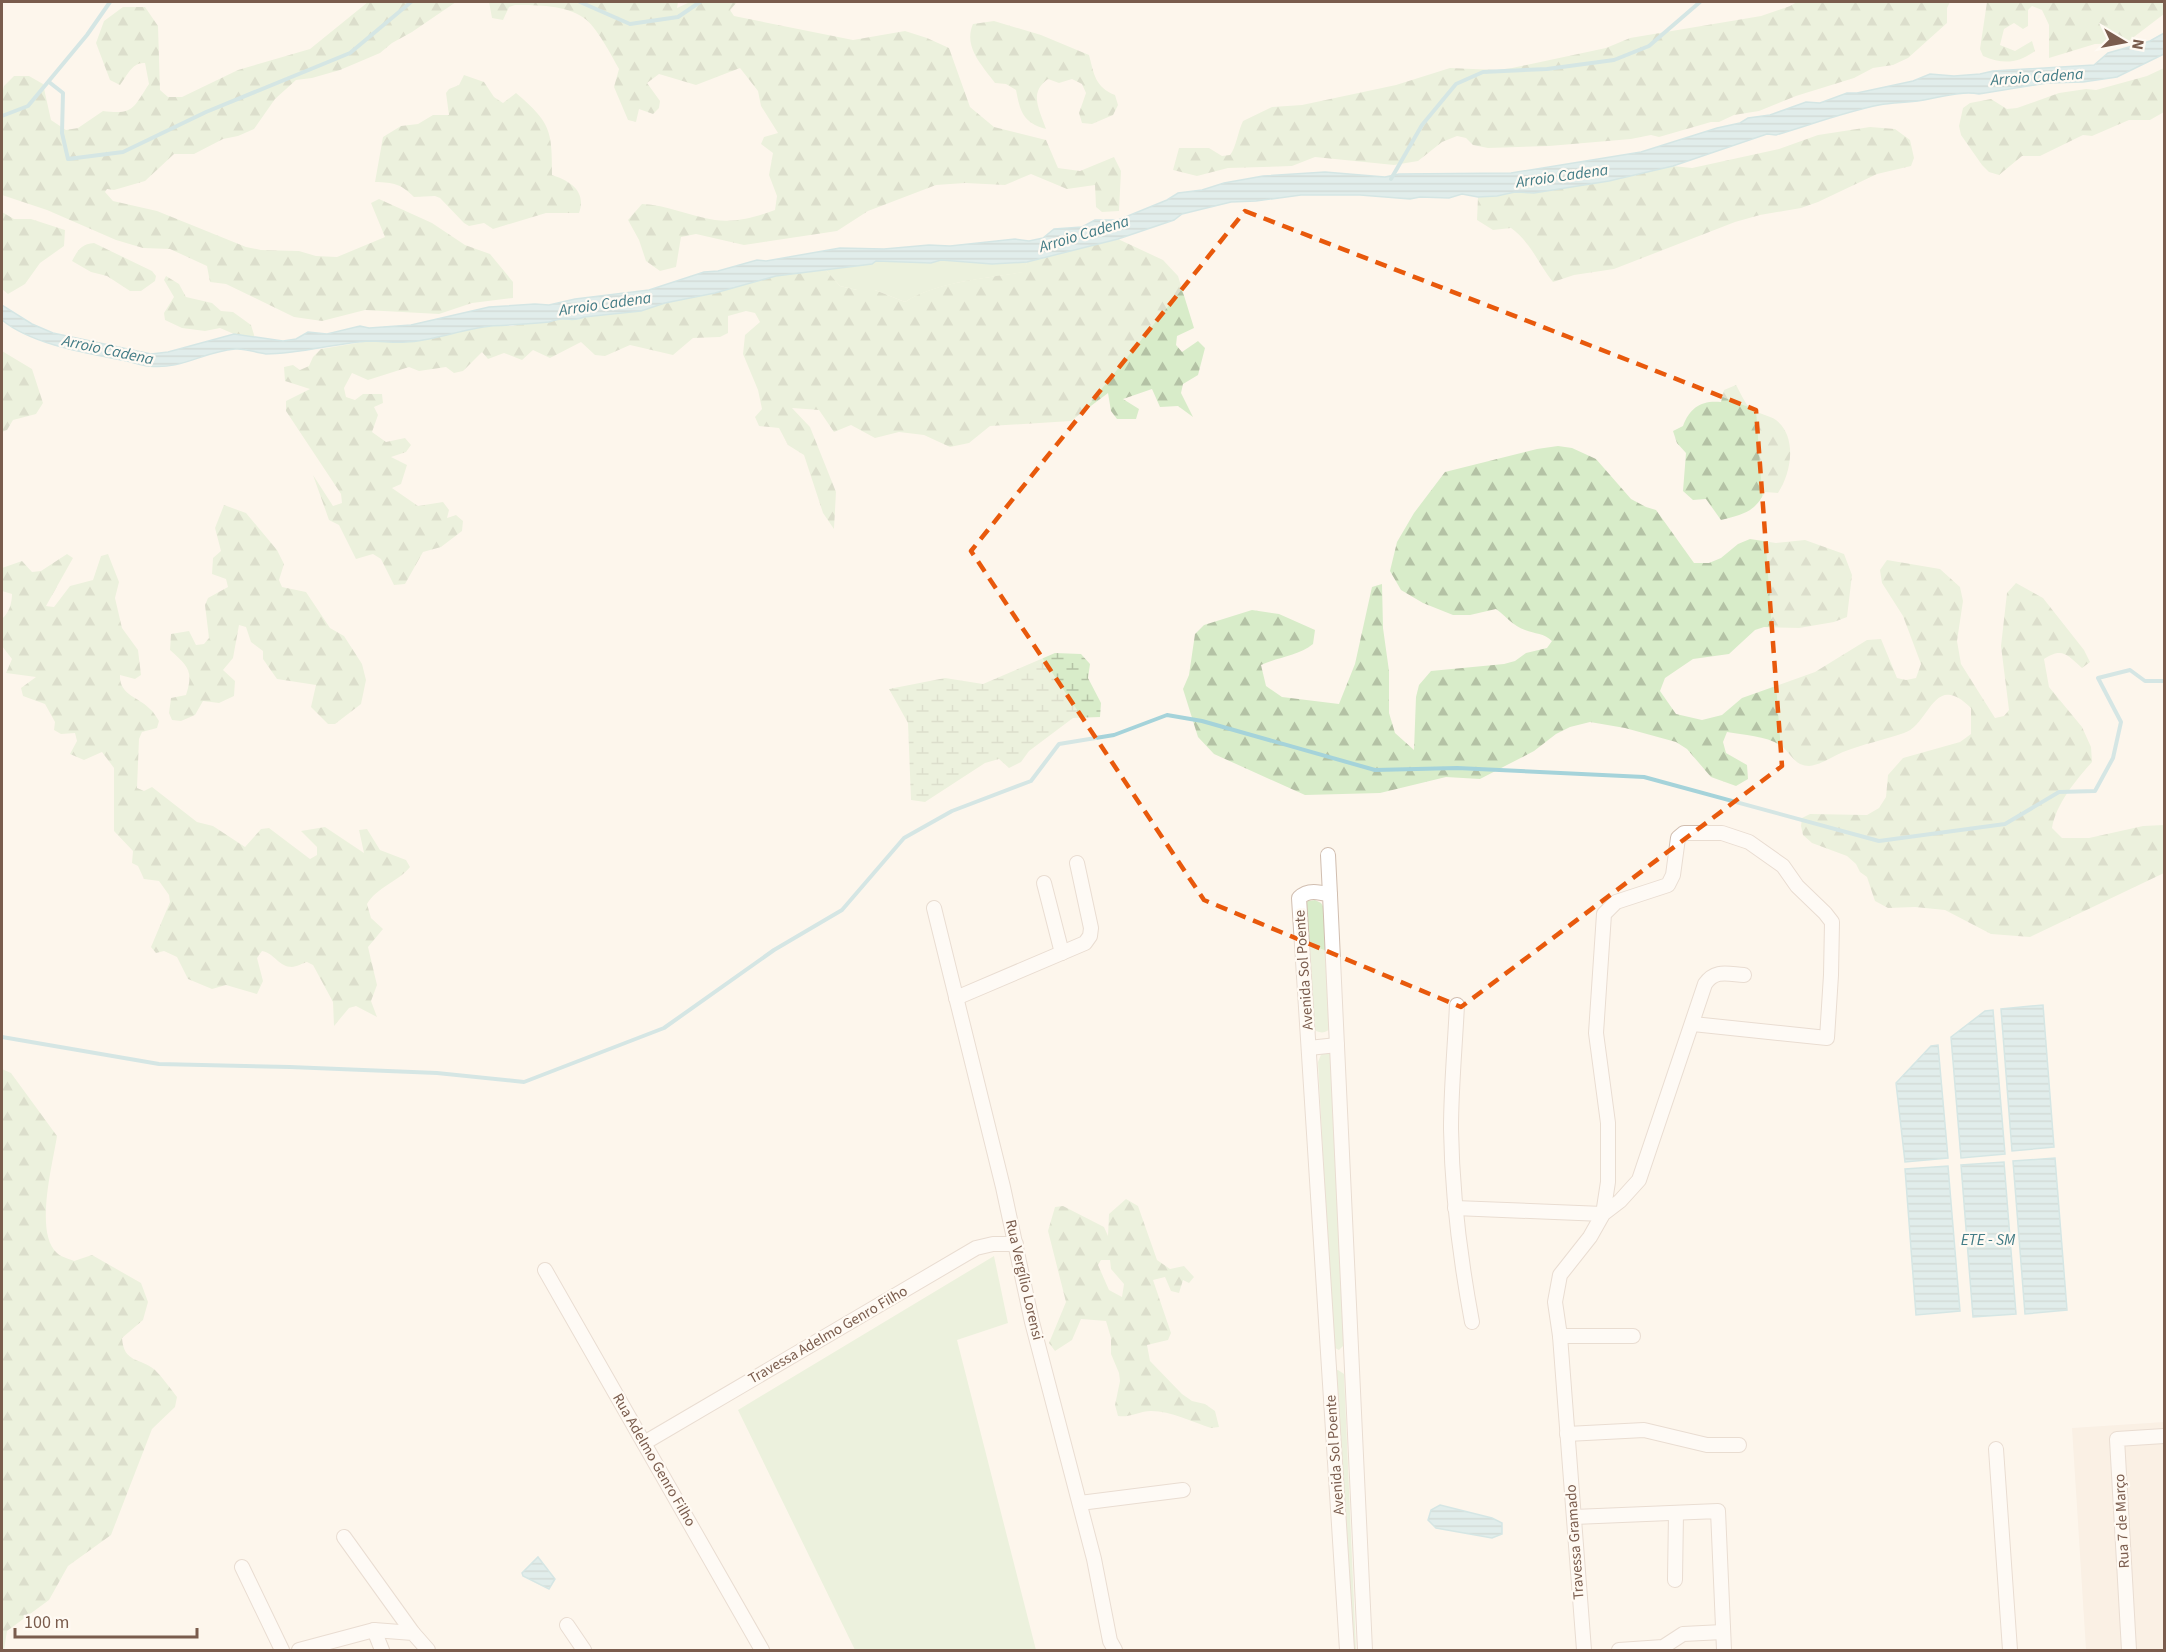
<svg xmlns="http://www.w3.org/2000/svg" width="2166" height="1652" font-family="'Source Sans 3',sans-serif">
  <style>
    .residential { fill: #f5e8da }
    .green { fill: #d8ecc9 }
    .forest { fill: url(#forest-firs); fill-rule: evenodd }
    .wetland { fill: url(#wetland-marsh) }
    .water { fill: url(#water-rules); stroke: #a5d3da; stroke-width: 1.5 }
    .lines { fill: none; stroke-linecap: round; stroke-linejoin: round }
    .stream { stroke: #a5d3da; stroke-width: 4 }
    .minor-casing { stroke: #d1beb0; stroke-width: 16 }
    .minor { stroke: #fff; stroke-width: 14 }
    .marked { fill: none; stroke: #e8590c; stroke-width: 4.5; stroke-dasharray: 12 8; stroke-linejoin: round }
    .labels { text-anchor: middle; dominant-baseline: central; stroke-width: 4.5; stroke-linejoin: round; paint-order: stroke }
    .street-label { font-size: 15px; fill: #7a5c4d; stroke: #fffaf3 }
    .water-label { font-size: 16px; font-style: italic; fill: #437c86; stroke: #fffaf3 }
  </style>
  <defs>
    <pattern id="forest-firs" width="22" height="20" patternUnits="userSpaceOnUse" patternTransform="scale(1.5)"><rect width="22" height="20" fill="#d8ecc9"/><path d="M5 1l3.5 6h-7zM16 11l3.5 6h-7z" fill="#b4c2a5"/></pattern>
    <pattern id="wetland-marsh" width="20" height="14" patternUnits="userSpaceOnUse" patternTransform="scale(1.5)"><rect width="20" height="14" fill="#d8ecc9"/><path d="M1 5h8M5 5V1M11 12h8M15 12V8" fill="none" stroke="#b4c2a5"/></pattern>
    <pattern id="water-rules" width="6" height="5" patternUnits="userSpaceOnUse" patternTransform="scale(1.5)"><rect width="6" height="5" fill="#bfe3e8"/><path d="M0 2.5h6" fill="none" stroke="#a0bbbe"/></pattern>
  </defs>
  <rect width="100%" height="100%" fill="#fdf6ec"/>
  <!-- residential -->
  <polygon class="residential" points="2164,1422 2164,1650 2086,1650 2072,1428"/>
  <!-- green -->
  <g class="green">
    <path d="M941,260L992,264L1027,262L1024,272C985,279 939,281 905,302L875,290H857L840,286L826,270L872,264L876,261L931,263Z"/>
    <path d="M1315,900L1321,903L1326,911L1332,1026C1328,1032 1323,1034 1316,1031L1313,1026L1304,905L1308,901Z"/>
    <polygon points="1322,1052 1332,1052 1346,1338 1343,1346 1339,1350 1335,1348 1333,1341 1318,1062"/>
    <polygon points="994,1256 1008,1323 957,1340 1036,1650 855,1650 738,1410"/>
    <polygon points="1338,1370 1344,1374 1356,1650 1352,1650 1333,1371"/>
  </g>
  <!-- forest -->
  <g class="forest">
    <path d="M368,2H456L412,32L392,43L380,53L340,70L312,78L296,80L275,99L254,129L238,136L223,139L194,154H174L145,181L114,190L107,189L105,192L113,201L157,211L246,247L261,250L299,251L316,256L337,257L385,237L371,203L379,199L432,223L465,245L490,254L513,282V298L472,303L439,314L365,310L322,321L294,317L226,284L210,282L207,266L170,249L143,248L116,240L47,210L2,195V94L4,86L14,76H29L43,84L51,120L66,130L78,128L103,111C134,115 133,108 149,84L145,63C132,62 127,76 120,85L110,80L96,43L104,21L123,7H145L158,26L160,90L168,97H182L238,70L310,49Z"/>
    <path d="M489,2H678L677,8L690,2H737L730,10L734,16L853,40L905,31L927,38L949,48L970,107L994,127L1046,140L1058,168L1080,171L1114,157L1121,171L1119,211L1102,212L1096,207L1095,185L1067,189L1031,174L1005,185L965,183L936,185L868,211L837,231L744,245L696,234L681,237L676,267L660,271L646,261L639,240L628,220L642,204C667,205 690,216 715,220C736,223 756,217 775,210L777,196L769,175L773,153L761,144L764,137L778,133L761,106L758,91L740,68L696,85L659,74L647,83L660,101L659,108L653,114L639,109L636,122L628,120L614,87L619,69C612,56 596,26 584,18C566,5 537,5 515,5L509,7L503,20L492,18Z"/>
    <path d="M1797,2H1950L1947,8V23L1908,58L1893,65L1873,68L1854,78L1796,96L1759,111L1734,115L1719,122H1711L1659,137L1651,135L1631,139L1549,146L1488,148L1473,145L1466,138L1457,136L1442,142L1418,161L1394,165L1315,157L1292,166L1228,168L1197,176L1173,170L1179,148H1209L1222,156L1230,155C1236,148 1238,131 1243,121L1272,107L1302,105L1396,85L1450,68L1497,70L1512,68L1606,48L1630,38L1761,16L1790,6Z"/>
    <path d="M1987,2H2164V14L2126,43L2095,44L2049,58V25L2042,10L2032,6L2028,10V26L2023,29L2014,23L2004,29L2000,45L2015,51L2032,41L2035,51C2018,63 2004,65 1983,56L1980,49Z"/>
    <path d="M994,21L1041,35L1089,55C1094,74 1095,87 1115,95L1118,105L1113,115L1092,124L1082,123L1079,113L1086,93L1082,84L1072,79L1059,83L1048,79C1028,93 1040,110 1046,129C1023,123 1020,111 1016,90L1006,84L995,83C982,65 963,47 973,24Z"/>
    <polygon points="2164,68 2164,112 2150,120 2129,120 2092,136 2083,135 2040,156 2022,156 1999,175 1989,172 1982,165 1961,135 1959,126 1963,108 1970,103 1991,99 2007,109 2017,108 2059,93 2086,89 2096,90 2147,76"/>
    <path d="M464,75L484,82L494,97L503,103L516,93C551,123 552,130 552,175C570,181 587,191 579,213H546L493,229L484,223L469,226L464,223L440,198L435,196L414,197C400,183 394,183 375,182L383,137L401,126L418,124L433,115H449L446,93L449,89L459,85Z"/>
    <path d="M1870,127L1895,129L1910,140L1914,158L1911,166L1877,174L1818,202L1801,208L1760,215L1735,222L1614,269L1574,275L1553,282C1539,265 1530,241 1511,228L1493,230L1477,220L1478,197L1497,196L1515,192L1534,193L1609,181L1673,166L1692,168L1779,149L1818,135Z"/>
    <polygon points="2,212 14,219 31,219 65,230 64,246 40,263 25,284 8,294 2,289"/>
    <path d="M1118,239L1163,260L1178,276L1194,328L1177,336L1176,345L1182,352L1198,341L1205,348L1198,375L1183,384L1181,393L1193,417L1178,406L1160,407L1152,389L1123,399L1139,409L1136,419H1117L1111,411L1108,393L1071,421L990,426L969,443L950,447L924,435L899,432L875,438L851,425L834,432L819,410L792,408L810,427L836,492L834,529L823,513L804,455L788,445L779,428L759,426L755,417L762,409L758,390L743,354L745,335L760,322L755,313L746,311L728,316V333L720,337L693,338L673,355L630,345L605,356L595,355L581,342L550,358L533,350L522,360L504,353L488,359L482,352L463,371L454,373L446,367L419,371L409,367L368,380L352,373L344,388L346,397L355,400L363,394H382L383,403L374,407L378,415L372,432L386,442L405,438L411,445L406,452L391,457L407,465L401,484L392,488L418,506L443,502L449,510L447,518L456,515L463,521L462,531L441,547L423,552L405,584L394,585L381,559L373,554L356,559L339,525L329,520L313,475L333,506L342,503L341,494L286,411V401L310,389L285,381L284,367L293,365L300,370L309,366L313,357L321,349L369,341L407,342L459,331L492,326H512L538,321L550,322L560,319L577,320L584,317L641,311L665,303L715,293L776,276L826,270L840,286L857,290H875L905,302C939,281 984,279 1023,272L1027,262Z"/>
    <path d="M94,243L152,271L156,276L155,281L141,291H130L107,276L91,272L72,261C78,250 81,244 94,243Z"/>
    <polygon points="166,276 179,284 186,297 212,303 221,311 233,312 251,325 255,338 234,334 220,328 205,331 182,328 165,320 164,313 174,297 164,280"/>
    <polygon points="2,351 32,369 43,403 36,414 13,420 7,430 2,432"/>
    <path d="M1736,385C1740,392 1745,404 1751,409C1758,414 1769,415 1776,420C1798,437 1791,474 1778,493L1765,492C1754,513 1743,514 1721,520L1706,499L1693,500L1683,491L1686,453L1677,443L1673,431L1683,426C1690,407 1702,400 1721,402L1724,390Z"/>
    <path d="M1558,446L1572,448L1596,459L1631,499L1646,507L1656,510L1694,563H1709L1721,558L1738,544L1750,539L1776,543L1805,540L1844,554L1852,575L1847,617L1834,622L1799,628L1764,627L1755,630L1729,654L1693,659L1665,678L1660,691L1676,714L1702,720L1722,715L1742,698L1815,672L1867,640L1881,639L1897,678L1906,680L1916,678L1921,664L1903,616L1882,583L1880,570L1887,560L1940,569L1960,587L1963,601L1957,641L1961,664L1995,718L2004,716L2009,710L2001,646L2007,593L2016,583L2043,598L2084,650L2090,662L2082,668C2067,655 2063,647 2044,659L2049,687L2082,727L2091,747L2092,762C2076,780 2056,804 2052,828L2062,838H2089L2143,826L2164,825V873L2030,937L1991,934L1945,910L1915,907L1888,908L1875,901L1867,877L1860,872L1856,864L1847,856L1812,843L1803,835L1801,826L1802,818L1810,814L1867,815L1879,808L1886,797L1888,775L1903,758L1960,742L1971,734V708C1933,670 1930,725 1904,733C1884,740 1863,744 1843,752C1833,756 1821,765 1809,766C1806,766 1803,765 1800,764C1792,760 1788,750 1780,745C1766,736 1743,735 1727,732L1723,742L1726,753L1747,765L1748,779L1736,786L1711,777L1687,749L1676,742L1625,728L1590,722L1570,727L1556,734L1534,751L1480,779L1446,777L1380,793L1305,795L1214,754L1198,737L1183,689L1189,675L1195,634L1204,625L1252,610L1279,614L1315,630L1313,644C1298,656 1278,657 1261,665L1266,686L1282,697L1339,704L1355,664L1372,587L1382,584L1383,628L1389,671V713L1395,733L1414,750L1416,697L1419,685L1431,671L1504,664L1515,661L1526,653L1547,648L1552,641C1544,633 1535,634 1525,630C1513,626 1506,616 1496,609L1470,615H1453L1423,603L1401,590L1390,571L1397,542L1414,513L1445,472L1537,449Z"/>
    <path d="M224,505L246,513L277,550L284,564L279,580L282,587L306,592L330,628L344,636L362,664L366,680L361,704L335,724H328L311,707L316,685L277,679L263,659V651L251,642L246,627L239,625L233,658L223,670L235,681L234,696L219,703L203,701L195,715L181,721L172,720L169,713L171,698L186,695C194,671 188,666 170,650L171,634L189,631L196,645L204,644L209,638L205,605L208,598L228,587L226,579L212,574L213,558L221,551L215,528Z"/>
    <path d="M67,554L73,558L46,606L54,607L70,586L93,580L101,556L108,554L119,582L115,598L122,628L138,650L141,675L135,679L120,675C119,695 139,697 150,709C154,712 156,717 159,721L157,728L142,732L139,739L137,788L144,791L152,787L197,822L213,826L245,847L261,829L269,828L310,859L317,855V847L301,831L325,827L364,853L359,830L367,829L380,850L406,860L410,867C398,882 377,887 367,904L371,918L383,929L368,947L377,985L371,1001L377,1017L356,1006L349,1008L334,1026L333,1002L313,965L307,962C303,963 296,967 292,967C279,967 274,953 262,951L257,958L263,981L257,994L226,985L212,989L188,979L177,957L164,951L156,953L151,947L170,902L169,895L159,881L144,879L138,866L132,863L133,851L114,831V768L102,752L84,760L70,754L77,741L75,733L61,734L54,730L55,722L45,704L23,696L21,688L36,677L6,673L12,659L2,646V619C9,613 12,603 12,594L2,591V568L22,561L32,572L41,571Z"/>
    <path d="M2,1069L11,1073L57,1136C53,1163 34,1233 57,1253C61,1257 70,1259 74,1261L92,1255L141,1283L148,1302L143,1320L122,1338C124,1364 140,1357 155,1370C163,1378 170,1388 177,1397L175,1407L152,1429L111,1535L68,1566L49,1600L7,1631L4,1650H2Z"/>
    <path d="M1126,1199L1138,1206L1157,1260L1170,1269L1184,1266L1194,1277L1189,1283L1183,1280L1179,1293L1171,1291L1165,1277L1153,1280L1171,1333L1168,1340L1147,1345L1150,1361L1182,1394L1192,1401L1205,1404L1215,1411L1219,1427L1211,1428C1192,1422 1171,1411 1151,1411C1140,1411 1129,1418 1118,1416L1115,1405L1120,1381L1119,1373L1111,1354V1338L1106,1321L1081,1319L1072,1340L1055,1351L1049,1343L1066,1302L1048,1231L1055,1207L1063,1206L1104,1227L1108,1236L1109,1214ZM1101,1260H1110L1111,1269L1124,1284L1122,1297L1109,1290L1098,1265Z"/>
  </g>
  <!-- wetland -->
  <polygon class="wetland" points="1055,653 1081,654 1090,664 1088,678 1101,703 1100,717 1073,718 1029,751 1021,762 1009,768 999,759 985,763 925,802 911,800 908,723 889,689 945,678 983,684"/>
  <!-- water -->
  <g class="water">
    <path d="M2164,33V54L2117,77L2083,82L2047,83L1979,94C1963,91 1945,96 1929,99C1913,103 1895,102 1879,105C1844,112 1810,125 1776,135L1767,134L1673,166L1609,181L1534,193L1515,192L1497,196L1478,197L1462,194L1449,198L1420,197L1410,199L1360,195H1301L1256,201L1231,202L1182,214L1174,220L1118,239L1027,262L992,264L941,260L931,263L876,261L872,264L776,276L715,293L665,303L641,311L584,317C576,321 571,319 562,319C557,319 553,321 549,322C530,324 510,325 491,326C462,329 433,341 406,342C394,343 382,341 370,341C335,343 301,354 266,354C256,353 246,348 235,349C201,352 183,370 148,366C139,365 130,361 121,360C85,353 31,344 2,320V305L32,324L53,333L151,354L168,352L234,334L283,341L296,339L308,332L327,334L360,326L369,328L411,325L489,307L535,304L549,305L575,299L649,290L704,272L718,271L757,260L766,261L840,248L884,249L929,245L950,246L1015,239L1029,241L1043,238L1054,229L1082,227L1095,220H1118L1167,200L1178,193L1202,190L1224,183L1263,176L1325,172L1385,177L1399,174L1511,173L1641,152L1717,128L1740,123L1748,118L1770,115L1806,102L1820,103L1847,93H1857L1913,81L1930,74L1954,76L1980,74L1993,71L2094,65L2108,53L2150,41Z"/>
    <polygon points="2043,1005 2054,1147 2012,1151 2001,1009"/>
    <polygon points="1993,1010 2005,1154 1961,1158 1951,1037 1985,1011"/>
    <polygon points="1938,1045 1948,1158 1905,1162 1896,1083 1931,1046"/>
    <polygon points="2055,1158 2067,1310 2025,1314 2013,1161"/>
    <polygon points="2004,1162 2016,1314 1973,1317 1961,1165"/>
    <polygon points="1948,1166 1960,1311 1916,1315 1905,1169"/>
    <polygon points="1440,1505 1492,1518 1502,1523 1502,1534 1492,1538 1436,1528 1428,1520 1431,1510"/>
    <polygon points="538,1557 555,1579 549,1589 523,1576 522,1573"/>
  </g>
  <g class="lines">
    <!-- stream -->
    <g class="stream">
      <polyline points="580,2 630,24 678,17 700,2"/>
      <polyline points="49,82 63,93 62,133 68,159 123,152 206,112 350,53 411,2"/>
      <polyline points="2,116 28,106 87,35 110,2"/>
      <polyline points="1391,179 1422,125 1456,84 1483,72 1547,69 1614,60 1649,46 1700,2"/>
      <polyline points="2,1037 159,1064 290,1067 437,1073 524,1082 664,1028 774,950 842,910 904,838 952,811 1031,781 1059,744 1114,735 1167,715 1202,721 1375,770 1457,768 1644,777 1879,841 2005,824 2059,792 2095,791 2113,758 2121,722 2098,678 2130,670 2145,681 2164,681"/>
    </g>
    <!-- minor casing -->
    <g class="minor-casing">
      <g id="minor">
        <polyline points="1328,855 1330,895"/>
        <polyline points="1044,883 1062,953"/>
        <polyline points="934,908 1003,1187 1032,1322 1094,1559 1110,1641 1115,1650"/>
        <polyline points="956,998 1085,943 1090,936 1091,928 1077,863"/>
        <path d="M1457,1005C1455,1046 1451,1088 1451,1129C1452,1194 1460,1258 1472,1322"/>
        <polyline points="1309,1048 1337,1045"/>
        <polyline points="1455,1208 1603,1214 1608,1182 1608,1123 1596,1033 1604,914 1616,902 1668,885 1673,875 1678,838 1684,833 1722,833 1749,842 1783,866 1797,886 1825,913 1832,922 1831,975 1827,1038 1693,1024"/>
        <polyline points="545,1270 762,1650"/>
        <polyline points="1560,1336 1633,1336"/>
        <polyline points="1567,1434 1644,1430 1707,1445 1739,1445"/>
        <polyline points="644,1443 976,1248 993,1244 1016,1244"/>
        <polyline points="1996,1449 2010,1650"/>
        <polyline points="1080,1503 1183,1490"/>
        <polyline points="1574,1517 1718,1511 1724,1650"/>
        <polyline points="344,1537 413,1633"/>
        <polyline points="242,1567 282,1650"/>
        <polyline points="1675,1580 1676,1513"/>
        <polyline points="567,1625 584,1650"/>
        <polyline points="374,1630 382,1650"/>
        <polyline points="299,1650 374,1630 413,1633 428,1650"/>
        <path d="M1347,1650L1299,898C1308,889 1319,892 1330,895L1365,1650"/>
        <path d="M1584,1650L1560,1336L1555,1302L1560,1275L1590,1237L1603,1214L1620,1201L1639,1180L1705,984C1715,969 1728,974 1744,975"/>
        <polyline points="1619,1650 1663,1647 1683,1634 1723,1632"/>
        <polyline points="2129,1650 2117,1439 2164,1436"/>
      </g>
    </g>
    <!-- minor -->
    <use href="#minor" class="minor"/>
  </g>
  <!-- marked area -->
  <path d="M0 0H2166V1652H0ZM1245,211L1756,410L1782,766L1461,1007L1204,900L971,551Z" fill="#fdf6ec" fill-opacity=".55" fill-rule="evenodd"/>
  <path class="marked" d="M1245,211L1756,410L1782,766L1461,1007L1204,900L971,551Z"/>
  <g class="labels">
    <!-- street labels -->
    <g class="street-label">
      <text transform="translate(1304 970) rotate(-94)">Avenida Sol Poente</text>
      <text transform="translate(1024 1280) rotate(77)">Rua Vergílio Lorensi</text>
      <text transform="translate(828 1335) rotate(-30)">Travessa Adelmo Genro Filho</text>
      <text transform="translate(1335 1455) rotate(-94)">Avenida Sol Poente</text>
      <text transform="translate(654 1460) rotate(60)">Rua Adelmo Genro Filho</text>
      <text transform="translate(2122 1521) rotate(-93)">Rua 7 de Março</text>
      <text transform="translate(1575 1542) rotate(-94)">Travessa Gramado</text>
    </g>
    <!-- water labels -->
    <g class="water-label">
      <text transform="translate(2037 77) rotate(-4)">Arroio Cadena</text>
      <text transform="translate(1562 176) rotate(-8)">Arroio Cadena</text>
      <text transform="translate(1084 234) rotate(-17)">Arroio Cadena</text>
      <text transform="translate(605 304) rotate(-8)">Arroio Cadena</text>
      <text transform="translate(108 350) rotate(12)">Arroio Cadena</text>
      <text x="1988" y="1240">ETE - SM</text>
    </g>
  </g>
  <!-- border -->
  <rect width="2166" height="1652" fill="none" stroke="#7a5c4d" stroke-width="6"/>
  <!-- north arrow -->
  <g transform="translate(2124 42) rotate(100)" stroke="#fffaf3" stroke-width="4.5" paint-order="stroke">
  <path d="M0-4.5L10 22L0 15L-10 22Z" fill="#7a5c4d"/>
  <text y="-9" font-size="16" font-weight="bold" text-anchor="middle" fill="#7a5c4d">N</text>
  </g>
  <!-- scale -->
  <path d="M15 1628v9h182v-9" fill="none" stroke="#7a5c4d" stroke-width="3"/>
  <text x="24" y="1628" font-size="18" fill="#7a5c4d" stroke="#fffaf3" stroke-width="4.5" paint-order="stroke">100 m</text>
</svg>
